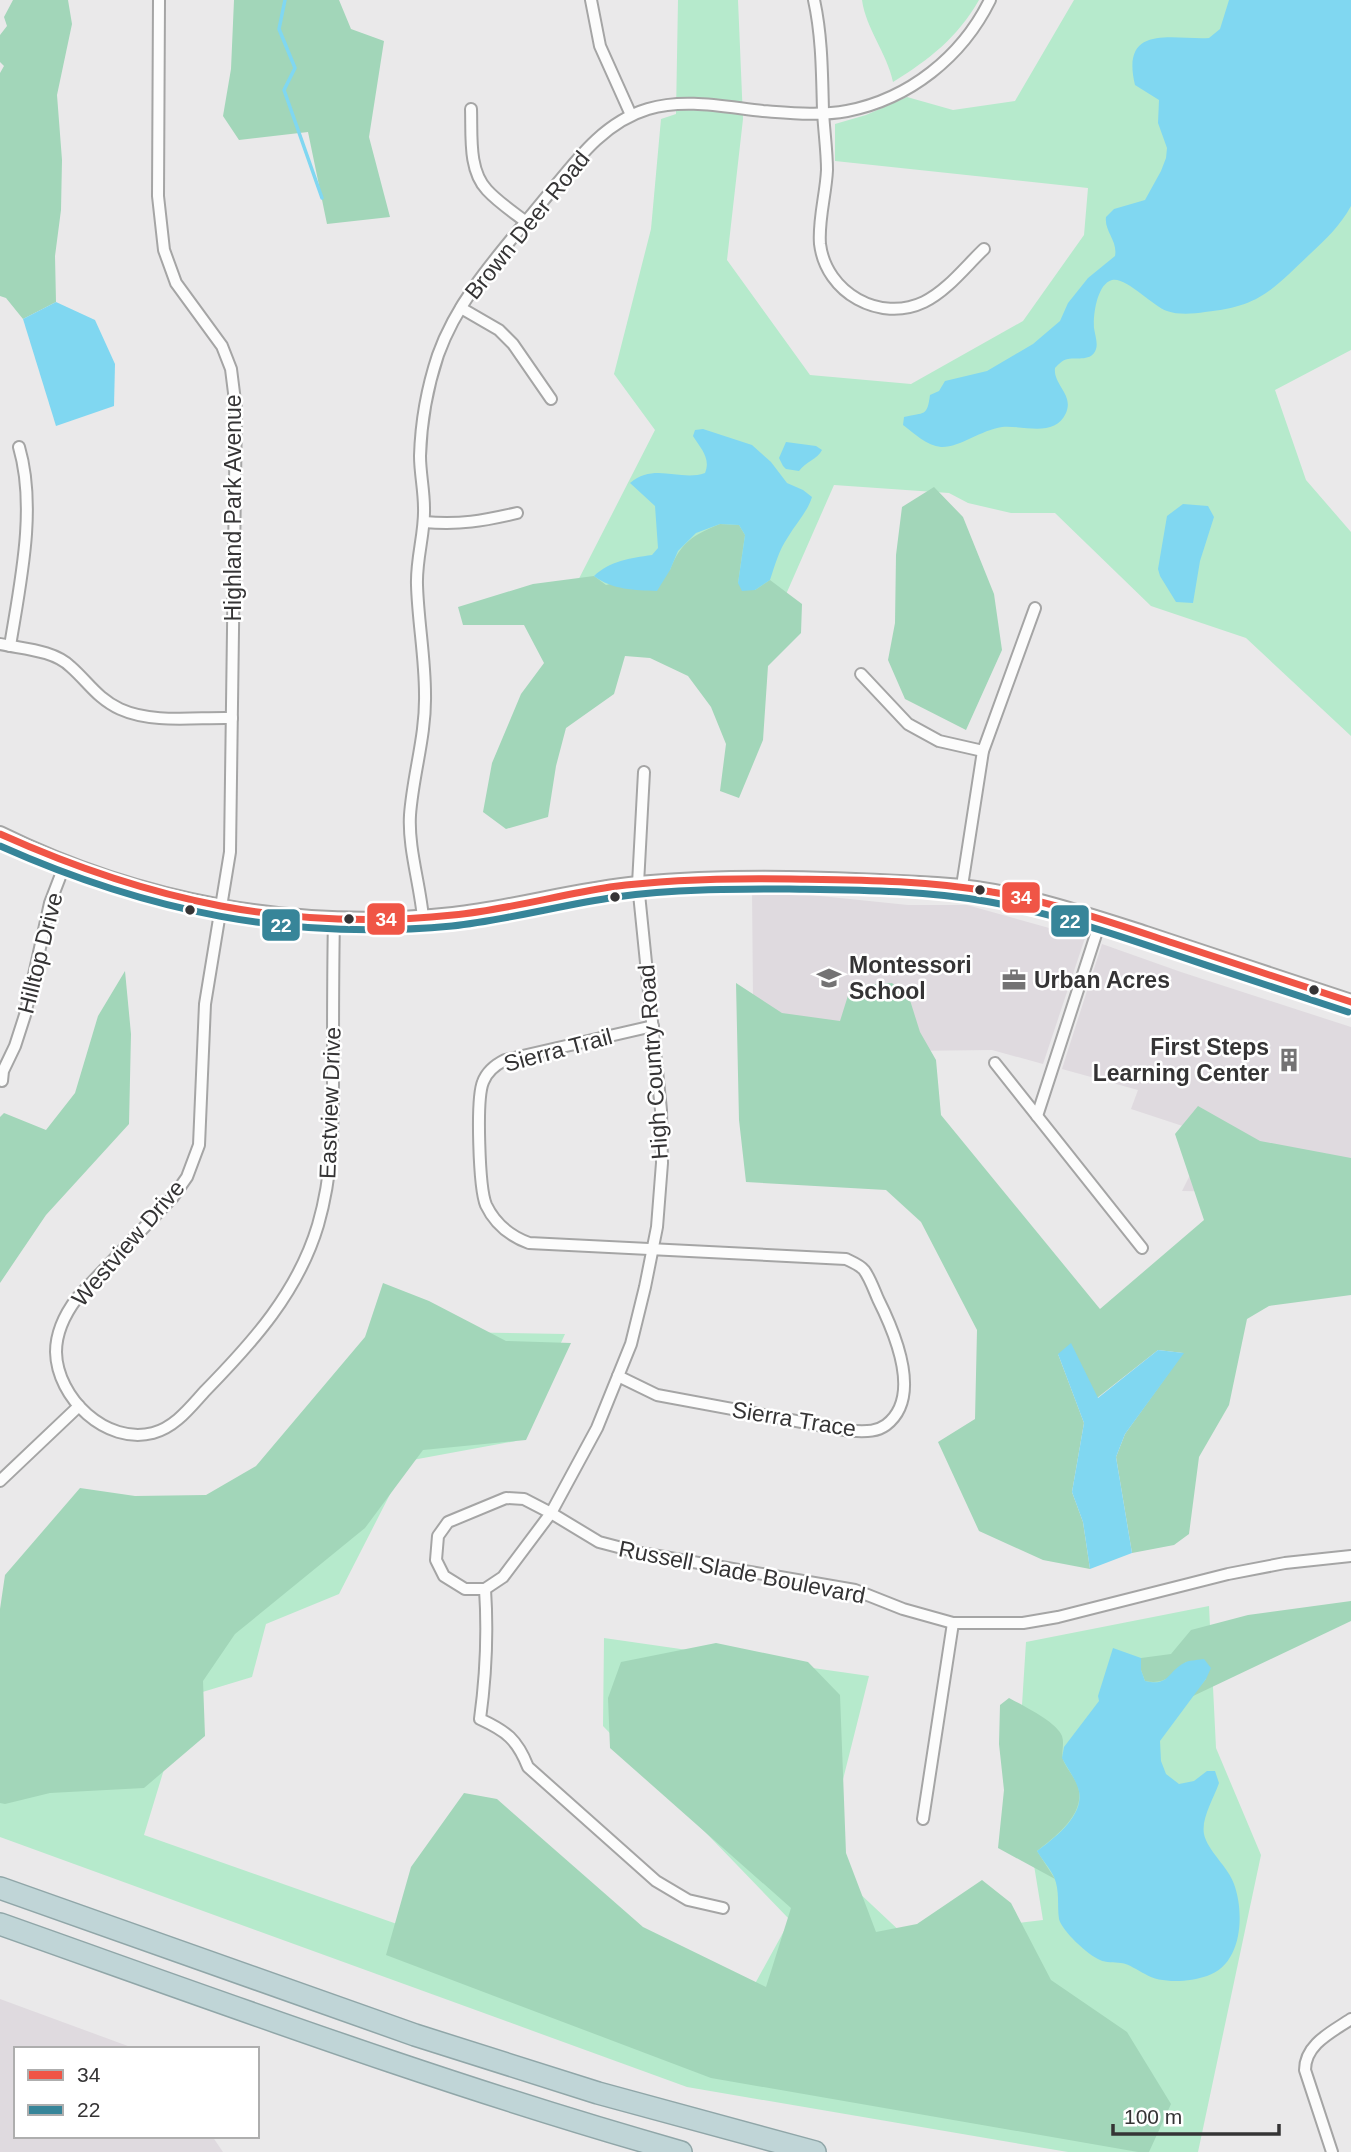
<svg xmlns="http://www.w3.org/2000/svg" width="1351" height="2152" font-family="Helvetica,sans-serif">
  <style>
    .built { fill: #dfdadf }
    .green { fill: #b6eacc }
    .forest { fill: #a2d6b9 }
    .water { fill: #80d7f1 }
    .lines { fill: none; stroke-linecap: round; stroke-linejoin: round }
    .stream { stroke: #80d7f1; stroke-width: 3.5 }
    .minor-casing { stroke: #a5a5a5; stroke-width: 14 }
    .tertiary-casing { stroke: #a5a5a5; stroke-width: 18 }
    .motorway-casing { stroke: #90a6a8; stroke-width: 24 }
    .minor { stroke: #fcfcfc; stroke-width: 10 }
    .tertiary { stroke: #fcfcfc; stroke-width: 14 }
    .motorway { stroke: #c0d5d7; stroke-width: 21 }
    .bus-1-casing { stroke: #fff; stroke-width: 12 }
    .bus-2-casing { stroke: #fff; stroke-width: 12 }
    .bus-1 { stroke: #f05546; stroke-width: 7 }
    .bus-2 { stroke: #378599; stroke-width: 7 }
    .bus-dot { fill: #353435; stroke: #fff; stroke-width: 2.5 }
    .labels { text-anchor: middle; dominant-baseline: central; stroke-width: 5; stroke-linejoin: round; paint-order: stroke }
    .street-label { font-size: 23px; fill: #353435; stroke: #fff }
    .poi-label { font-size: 23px; font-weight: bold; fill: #353435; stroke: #fff; text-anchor: start }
    .line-badge { stroke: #fff; stroke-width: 2.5 }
    .badge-label { font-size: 19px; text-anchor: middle; font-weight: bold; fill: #fff }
  </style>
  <rect width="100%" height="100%" fill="#eae9ea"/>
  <!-- built -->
  <g class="built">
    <polygon points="752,889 908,905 967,905 1085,938 1043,1064 992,1050 904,1051 754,1108"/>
    <polygon points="1102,944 1181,972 1351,1027 1351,1194 1182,1191 1210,1135 1131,1109 1138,1090 1062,1069"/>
    <polygon points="0,1999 136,2049 16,2049 16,2136 212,2136 223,2152 0,2152"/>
  </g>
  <!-- green -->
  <g class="green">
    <polygon points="678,0 738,0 743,119 727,260 810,375 911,384 1023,321 1084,235 1088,188 835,161 835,124 866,115 907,97 953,110 1015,101 1074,0 1351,0 1351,350 1275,390 1306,480 1351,532 1351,736 1246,638 1151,606 1055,513 1011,513 968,503 949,493 834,485 780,608 565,606 655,430 614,374 651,229 661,119 676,114"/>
    <path d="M862,0H979C957,38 930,59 893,82C887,53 866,29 862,0Z"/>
    <polygon points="387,1331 565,1334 516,1441 407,1461 339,1594 266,1624 252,1677 186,1697 144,1835 414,1930 622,1958 751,1991 790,1920 603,1726 604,1638 869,1676 823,1859 905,1936 1043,1920 1018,1768 1026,1642 1209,1606 1216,1748 1261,1855 1198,2152 1068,2152 687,2087 0,1837 0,1777"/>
  </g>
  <!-- forest -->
  <g class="forest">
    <polygon points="13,0 68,0 72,24 57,95 62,160 61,210 55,256 56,302 23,319 6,298 0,296 0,73 4,66 0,62 0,35 7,26 4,17"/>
    <polygon points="234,0 339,0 351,29 384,41 369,137 390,217 327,224 308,132 239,140 223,116 231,69"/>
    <polygon points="934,487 963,517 994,594 1002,650 966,730 905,699 888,660 895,623 896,555 902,507"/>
    <path d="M720,524L739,525L745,535L738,583L755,590L770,580L802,604L801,633L768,666L763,740L739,798L720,791L726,744L711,707L688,676L650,658L625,656L614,694L566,728L556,766L548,817L506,829L483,812L492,763L521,694L544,663L524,625H463L458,607L533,584L594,576L606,585L670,570C681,542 693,535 720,524Z"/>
    <polygon points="125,971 131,1034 129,1124 46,1215 0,1283 0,1117 4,1113 46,1130 75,1093 98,1016"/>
    <polygon points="736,983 782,1013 840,1021 851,986 892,983 909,997 920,1032 936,1060 941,1115 1100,1309 1204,1220 1175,1134 1198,1106 1260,1141 1351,1158 1351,1295 1269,1306 1247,1319 1229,1405 1199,1457 1189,1534 1174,1545 1132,1553 1116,1457 1125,1434 1183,1353 1158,1350 1097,1398 1058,1354 1084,1423 1072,1492 1083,1522 1090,1569 1043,1560 979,1531 938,1442 975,1419 977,1330 921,1222 886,1190 746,1182 739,1120"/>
    <polygon points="383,1283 429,1301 506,1341 571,1343 526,1440 423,1450 365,1528 235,1634 203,1681 205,1736 144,1788 50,1793 5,1804 0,1803 0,1609 5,1575 80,1488 135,1496 206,1495 256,1466 365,1337"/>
    <path d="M1351,1601V1621L1191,1697L1206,1679L1186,1662C1171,1676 1165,1685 1145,1681L1141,1670V1658L1171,1654L1191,1630L1248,1615Z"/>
    <polygon points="716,1643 808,1662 840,1695 846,1853 876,1932 917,1924 982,1880 1011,1903 1051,1980 1127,2032 1171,2104 1149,2152 1138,2152 711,2078 386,1955 411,1867 464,1793 497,1799 643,1927 766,1987 791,1908 610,1748 608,1698 621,1662"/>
    <path d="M1009,1698C1022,1705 1057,1722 1062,1736C1065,1745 1060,1754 1064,1762C1068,1771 1078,1781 1079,1791C1083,1816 1055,1837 1037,1851L1055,1879L998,1848L1004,1790L999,1744L1000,1705Z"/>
  </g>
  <!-- water -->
  <g class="water">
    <path d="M1229,0H1351V206C1340,226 1326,239 1310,254C1271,291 1260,306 1205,312C1193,314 1178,315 1167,311C1153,306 1125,276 1112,280C1097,284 1093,315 1094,328C1095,335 1098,343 1096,349C1092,362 1077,357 1068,359C1062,360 1059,364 1055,368C1053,385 1074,394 1066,413C1055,438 1024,425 1002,427C981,430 959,448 941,447C927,446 914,433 903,425L904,417C925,412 927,417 930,395L939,391L945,381L987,371L1033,344L1060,321L1068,303L1088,278L1115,256C1118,241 1104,231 1106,217L1114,209L1145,200L1161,171L1166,158L1167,148L1158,123L1159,100L1135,85C1120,23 1173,40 1209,38L1220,29Z"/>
    <polygon points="56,302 95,320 115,364 114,406 56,426 23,319"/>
    <path d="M703,429L752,445L771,462L787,483L803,490L812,497C807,513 796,523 788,537C779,550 775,565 770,580L755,590L742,591L738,583L745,535L739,525L720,524L696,533L678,551L670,570L657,591C635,590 612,590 594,576C610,561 630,558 652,555L658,548L655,506L630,483C655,462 680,482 705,473C711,458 701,449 693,436L695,430Z"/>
    <path d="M786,442L816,446L822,450C818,459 805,462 799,471L786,469L783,466L779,458Z"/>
    <polygon points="1183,504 1208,506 1214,517 1200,561 1193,603 1176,602 1160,576 1158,569 1167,516"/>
    <polygon points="1071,1343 1098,1398 1158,1350 1184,1353 1125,1434 1116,1457 1132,1553 1090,1569 1083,1522 1072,1492 1084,1423 1058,1354"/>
    <path d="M1113,1648L1141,1658V1670L1145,1681C1170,1687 1167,1671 1186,1662C1191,1660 1199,1660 1204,1659L1211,1668L1206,1679L1160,1741L1161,1761L1166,1774L1179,1784L1194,1781L1207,1771H1215L1219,1783C1214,1798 1201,1818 1204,1834C1207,1850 1229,1868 1234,1884C1245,1914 1242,1965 1207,1976C1189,1982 1161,1984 1145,1974C1137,1970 1129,1964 1121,1963C1114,1962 1106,1963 1100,1960C1088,1955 1062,1931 1059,1919C1057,1905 1060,1891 1054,1877C1050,1868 1042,1860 1037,1851C1055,1838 1087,1813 1078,1788C1075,1778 1067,1768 1062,1758L1064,1747L1099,1701L1098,1696Z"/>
  </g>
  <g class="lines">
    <!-- stream -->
    <polyline class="stream" points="285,0 279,29 295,68 284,90 322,198"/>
    <!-- minor casing -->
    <g class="minor-casing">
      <g id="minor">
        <path d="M159,0L158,196L164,250L176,283L222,346L231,369L236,409L230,852L205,1004L199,1145L187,1177L173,1197L77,1298C65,1314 56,1331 56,1352C57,1398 106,1445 153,1433C176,1427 191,1406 206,1390C253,1342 298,1292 318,1225C334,1170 333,1119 333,1062C333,1015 333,967 334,919"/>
        <polyline points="591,0 600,46 631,115"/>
        <path d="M814,0C822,36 822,74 823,111C824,131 827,151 827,170C826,194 818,220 820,244C826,293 880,323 924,302C947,291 966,266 984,249"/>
        <path d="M471,109C472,135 468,170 487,190C498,202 513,212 526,222"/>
        <polyline points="461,308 499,330 513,344 551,399"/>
        <path d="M424,522C461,525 482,521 517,513"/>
        <path d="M0,644C23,649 54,650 71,667C88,682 98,699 120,709C153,724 196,717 232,718"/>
        <path d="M10,646C20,584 37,508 19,447"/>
        <polyline points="861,674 908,724 939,741 983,751"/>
        <polyline points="644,772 638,884 661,1110 662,1163 657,1227 645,1287 631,1344 597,1428 551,1513 503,1577 485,1589 465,1589 444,1576 436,1560 438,1536 448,1522 506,1498 524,1499 551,1513 599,1542 641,1553 855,1590 903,1609 953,1623 1023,1623 1058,1617 1228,1574 1285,1563 1351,1556"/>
        <polyline points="962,886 983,751 1035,608"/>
        <path d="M423,918C420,884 408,848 410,815C413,774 426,736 425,694C425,657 418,621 417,585C416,558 425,533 424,508C424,490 420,473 420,456C421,422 427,388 438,355C459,296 504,249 543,201C573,165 601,123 648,109C685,98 725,107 763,111C791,113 820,116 847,111C909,99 962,57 990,0"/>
        <polyline points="995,1063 1142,1248"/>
        <polyline points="2,1081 3,1071 15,1046 25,1015 50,903 65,864"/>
        <polyline points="1037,1116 1101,919"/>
        <path d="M618,1376L657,1395L850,1431C863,1431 875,1433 886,1425C923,1397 894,1331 878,1299C874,1290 870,1278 864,1270C860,1265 852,1262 846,1259L529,1243C510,1236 495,1224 486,1205C479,1188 476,1099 483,1082C487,1071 495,1065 505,1060L653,1026"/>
        <polyline points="0,1481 79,1406"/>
        <path d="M485,1589C488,1634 486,1675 480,1719C506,1731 517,1739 528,1767L656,1881L688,1900L723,1908"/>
        <polyline points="923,1819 953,1623"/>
        <path d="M1332,2152L1305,2070C1305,2044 1332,2032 1351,2019"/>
      </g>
    </g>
    <!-- tertiary casing -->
    <g class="tertiary-casing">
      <path id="tertiary" d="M0,834C140,903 297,932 453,915C515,908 575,890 638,884C737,875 838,879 937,885C1010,889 1077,912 1146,934C1214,957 1283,979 1351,1002"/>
    </g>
    <!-- motorway casing -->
    <g class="motorway-casing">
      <g id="motorway">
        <polyline points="0,1888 415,2035 598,2093 815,2152"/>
        <path d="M0,1924C226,2004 450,2087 681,2152"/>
      </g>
    </g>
    <!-- minor -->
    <use href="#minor" class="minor"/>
    <!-- tertiary -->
    <use href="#tertiary" class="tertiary"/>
    <!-- motorway -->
    <use href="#motorway" class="motorway"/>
    <!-- bus-1 casing -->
    <g class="bus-1-casing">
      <path id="bus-1" d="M0,834C149,901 289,932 453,915C506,910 558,895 610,887C670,879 731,878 791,879C857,880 927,880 992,892C1054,902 1113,923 1173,943C1232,963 1292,982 1351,1002"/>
    </g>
    <!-- bus-2 casing -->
    <g class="bus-2-casing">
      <path id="bus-2" d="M0,846C148,912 290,941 452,926C507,920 561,905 616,897C673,889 732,889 789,889C855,890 924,890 990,902C1051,913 1111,933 1170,953C1229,973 1288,992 1348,1012"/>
    </g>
    <!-- bus-1 -->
    <use href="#bus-1" class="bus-1"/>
    <!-- bus-2 -->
    <use href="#bus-2" class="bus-2"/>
  </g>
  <!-- icons -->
  <defs>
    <g id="school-bare" transform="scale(1.89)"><path d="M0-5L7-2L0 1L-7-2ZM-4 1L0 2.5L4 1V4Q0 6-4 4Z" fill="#747374" stroke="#fff" stroke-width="2.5" paint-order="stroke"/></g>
    <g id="office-bare" transform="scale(1.89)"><path d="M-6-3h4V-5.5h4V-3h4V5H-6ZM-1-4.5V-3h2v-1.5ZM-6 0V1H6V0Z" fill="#747374" stroke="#fff" stroke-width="2.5" paint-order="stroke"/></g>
    <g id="building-bare" transform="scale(1.89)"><path d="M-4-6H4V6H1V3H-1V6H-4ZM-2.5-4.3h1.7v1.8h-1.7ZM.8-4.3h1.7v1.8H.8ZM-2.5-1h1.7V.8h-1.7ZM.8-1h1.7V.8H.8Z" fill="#747374" stroke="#fff" stroke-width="2.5" paint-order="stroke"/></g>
  </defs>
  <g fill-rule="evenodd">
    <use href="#school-bare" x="829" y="978"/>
    <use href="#office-bare" x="1014" y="980"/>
    <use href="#building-bare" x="1289" y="1060"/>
  </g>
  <!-- markers -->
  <g class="bus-dot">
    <circle cx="980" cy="890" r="6"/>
    <circle cx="615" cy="897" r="6"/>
    <circle cx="190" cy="910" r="6"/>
    <circle cx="349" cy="919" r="6"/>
    <circle cx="1314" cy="990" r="6"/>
  </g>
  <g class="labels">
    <!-- street labels -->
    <g class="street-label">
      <text transform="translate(527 225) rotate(-51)">Brown Deer Road</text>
      <text transform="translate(233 508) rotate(-90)">Highland Park Avenue</text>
      <text transform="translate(40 953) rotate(-76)">Hilltop Drive</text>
      <text transform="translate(558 1050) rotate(-15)">Sierra Trail</text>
      <text transform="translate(653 1062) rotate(-94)">High Country Road</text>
      <text transform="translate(330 1103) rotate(-88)">Eastview Drive</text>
      <text transform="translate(128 1243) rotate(-49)">Westview Drive</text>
      <text transform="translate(794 1419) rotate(9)">Sierra Trace</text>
      <text transform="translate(742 1572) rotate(11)">Russell Slade Boulevard</text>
    </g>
    <!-- poi labels -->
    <g class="poi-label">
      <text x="849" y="965">Montessori<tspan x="849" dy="26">School</tspan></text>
      <text x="1034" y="980">Urban Acres</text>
      <text x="1269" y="1047" text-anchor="end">First Steps<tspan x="1269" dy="26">Learning Center</tspan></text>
    </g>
  </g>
  <g class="line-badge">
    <rect x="1001" y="881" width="40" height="33" rx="7" fill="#f05546"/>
    <rect x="366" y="902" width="40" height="34" rx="7" fill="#f05546"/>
    <rect x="1050" y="904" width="40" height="34" rx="7" fill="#378599"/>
    <rect x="261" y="908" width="40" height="34" rx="7" fill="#378599"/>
  </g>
  <g class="badge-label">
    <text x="1021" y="904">34</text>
    <text x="386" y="926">34</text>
    <text x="1070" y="928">22</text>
    <text x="281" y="932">22</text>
  </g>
  <!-- legend -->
  <rect x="14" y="2047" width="245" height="91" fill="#ffffff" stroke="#aeaeae" stroke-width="2"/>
  <rect x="28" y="2070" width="35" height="10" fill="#f05546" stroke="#aeaeae" stroke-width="2"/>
  <text x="77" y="2082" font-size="21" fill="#353435">34</text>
  <rect x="28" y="2105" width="35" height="10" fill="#378599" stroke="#aeaeae" stroke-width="2"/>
  <text x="77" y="2117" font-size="21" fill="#353435">22</text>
  <!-- scale -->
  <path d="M1113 2124v10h166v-10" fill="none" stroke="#353435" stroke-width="3.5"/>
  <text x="1124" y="2124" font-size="21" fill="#353435" stroke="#ffffff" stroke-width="5" paint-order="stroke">100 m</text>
</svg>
